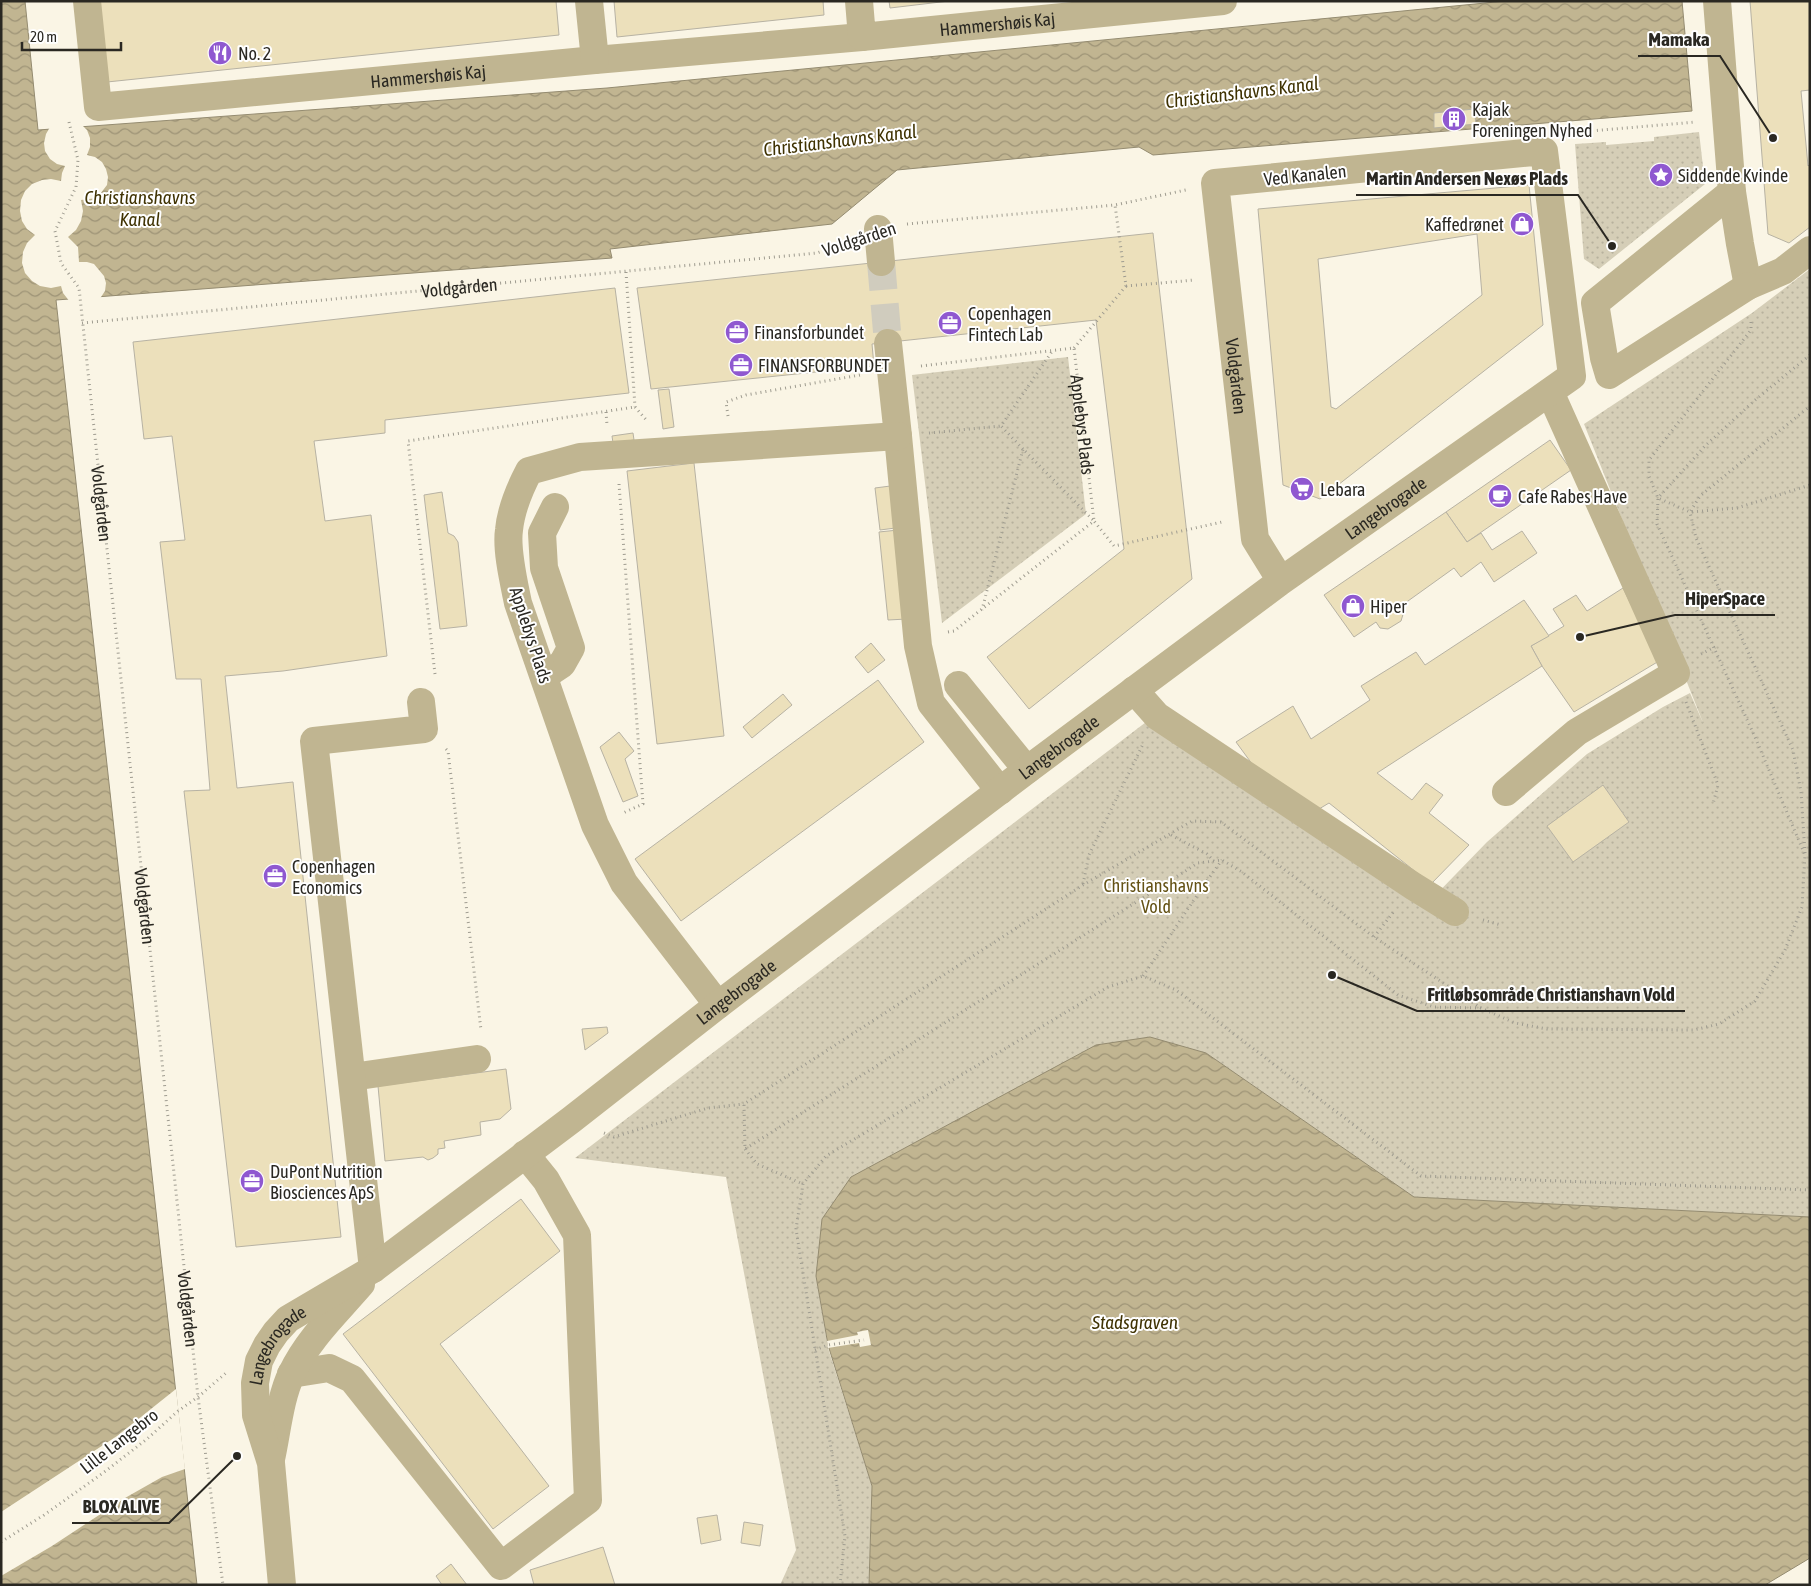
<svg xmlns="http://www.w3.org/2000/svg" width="1811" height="1586" font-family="'Asap Condensed',sans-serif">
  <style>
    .grass { fill: url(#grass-dots) }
    .water { fill: url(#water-waves); stroke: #948b70 }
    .pier { fill: #faf5e5 }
    .building { fill: #ece0bb; stroke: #b7b2a3; fill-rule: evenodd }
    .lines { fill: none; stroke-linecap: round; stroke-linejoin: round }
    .minor-tunnel { stroke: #d0ccbe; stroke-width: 28; stroke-dasharray: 28 14; stroke-linecap: butt }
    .path { stroke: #9f9c90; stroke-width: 3; stroke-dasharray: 1 4; stroke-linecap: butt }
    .minor { stroke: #c0b591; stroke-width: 28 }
    .labels { text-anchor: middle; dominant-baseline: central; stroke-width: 4; stroke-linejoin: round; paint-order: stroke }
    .street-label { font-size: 18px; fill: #2a2822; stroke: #fff }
    .poi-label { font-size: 18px; fill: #2a2822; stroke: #fff; text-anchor: start }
    .park-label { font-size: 18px; fill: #645215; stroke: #fff }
    .water-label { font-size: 19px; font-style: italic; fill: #3f3202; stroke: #fff }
    .leader { fill: none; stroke: #2a2822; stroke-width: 2 }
    .callout-dot { fill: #2a2822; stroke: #fff; stroke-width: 2 }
    .callout-label { font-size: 19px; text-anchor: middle; font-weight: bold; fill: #2a2822; stroke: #fff; stroke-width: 4; stroke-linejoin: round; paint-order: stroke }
  </style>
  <defs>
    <pattern id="grass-dots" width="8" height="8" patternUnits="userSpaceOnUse" patternTransform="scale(1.25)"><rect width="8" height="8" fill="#d5ceb7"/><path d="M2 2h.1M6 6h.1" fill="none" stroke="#b7b19d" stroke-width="1.8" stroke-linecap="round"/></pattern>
    <pattern id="water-waves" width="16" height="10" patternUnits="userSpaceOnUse" patternTransform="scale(1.25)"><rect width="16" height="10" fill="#c1b591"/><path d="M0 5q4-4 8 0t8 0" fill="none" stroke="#9d9376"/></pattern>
  </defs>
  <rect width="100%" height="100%" fill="#faf5e5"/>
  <!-- grass -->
  <g class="grass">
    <polygon points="1699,132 1705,184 1599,269 1584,259 1575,144 1606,142 1606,145 1654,141 1654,137"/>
    <polygon points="1810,269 1810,1217 1414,1197 1206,1053 816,1276 828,1348 872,1486 869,1585 780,1585 796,1550 726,1177 575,1158 1150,719 1424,907 1487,842 1587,754 1663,707 1690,693 1704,725 1584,424 1752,313"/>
    <polygon points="1068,357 1086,514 942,623 912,375"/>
  </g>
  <!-- water -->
  <g class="water">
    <polygon points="1,1 25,1 38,130 607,88 1506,1 1682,1 1692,111 1153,155 1139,147 897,170 832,224 610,249 612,258 56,300 197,1585 1,1585"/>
    <polygon points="1150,1037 1206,1053 1414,1197 1810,1217 1810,1558 1765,1585 869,1585 872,1486 828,1345 816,1276 822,1219 851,1177 1096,1045"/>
  </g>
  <!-- pier -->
  <g class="pier">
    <polygon points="81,124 87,130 90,138 90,147 87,155 95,157 102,162 106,169 108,177 107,185 97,198 81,200 83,211 81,221 76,230 68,237 78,247 79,262 87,262 94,264 104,276 106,283 105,291 99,300 70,302 63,293 61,286 51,288 40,286 32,281 25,273 22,263 23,252 27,243 35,235 27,229 22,221 20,211 21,200 25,191 32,184 42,180 51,179 61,181 62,173 65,166 57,164 50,159 45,151 44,143 46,134 50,127"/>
    <polygon points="868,1330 871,1345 860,1347 859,1343 828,1348 827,1341 858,1335 857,1332"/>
    <polygon points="176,1389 185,1469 162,1477 125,1498 52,1546 1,1576 1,1512 117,1436"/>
  </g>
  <!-- building -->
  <g class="building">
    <polygon points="99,1 556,1 559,35 107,82"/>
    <polygon points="614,1 823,1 824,15 617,37"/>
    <polygon points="889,1 949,1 890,8"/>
    <polygon points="1750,1 1810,1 1810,90 1801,91 1808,166 1810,164 1810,227 1789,243 1768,234"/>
    <polygon points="1474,109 1476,124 1434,128 1434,113"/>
    <path d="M1529,185L1543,325L1320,499L1283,485L1258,209ZM1477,234L1482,295L1336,409L1331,407L1318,259Z"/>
    <polygon points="1153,233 1192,579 1029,709 987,657 1124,549 1096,320 872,344 874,366 651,389 637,288"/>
    <polygon points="615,288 629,393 385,420 385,433 314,441 325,521 371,515 387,656 283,671 225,676 237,788 293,782 341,1237 236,1247 184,791 210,790 201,679 176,679 160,542 185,540 172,436 144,439 133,342"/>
    <polygon points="669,389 674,427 663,429 658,390"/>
    <polygon points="633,433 634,440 613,443 612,436"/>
    <polygon points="1550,440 1571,470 1467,542 1446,512"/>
    <polygon points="694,463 724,736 657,744 627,471"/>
    <polygon points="898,485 903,527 880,530 875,488"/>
    <polygon points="442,492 448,533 454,536 458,542 467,626 440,629 424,495"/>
    <polygon points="1446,512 1467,542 1481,533 1492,550 1522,531 1537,553 1494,582 1481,562 1461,577 1454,568 1401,606 1404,611 1401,621 1388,629 1380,628 1376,622 1354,637 1324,595"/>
    <polygon points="898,530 907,619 888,620 879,532"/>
    <polygon points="1623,588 1659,661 1574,712 1542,666 1531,646 1564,626 1553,609 1576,595 1587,611"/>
    <polygon points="1524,600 1549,636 1531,646 1542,666 1377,773 1412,800 1426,783 1443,795 1429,813 1469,845 1431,884 1329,803 1319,809 1258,772 1236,742 1293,706 1311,739 1370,700 1361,686 1416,652 1425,665"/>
    <polygon points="871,643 885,660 868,673 855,657"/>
    <polygon points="878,680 924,742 681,921 635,859"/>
    <polygon points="783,694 792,705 752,738 743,727"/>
    <polygon points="619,732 634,751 625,759 638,796 623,802 600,747"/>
    <polygon points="1603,785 1629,822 1573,862 1547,826"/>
    <polygon points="607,1027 608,1033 585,1050 582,1029"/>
    <polygon points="506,1069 511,1109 500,1119 480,1122 481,1135 444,1141 445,1148 438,1149 438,1154 433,1158 428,1160 423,1157 385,1161 378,1086"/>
    <polygon points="521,1199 560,1251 440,1344 549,1486 493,1529 343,1334"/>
    <polygon points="717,1515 721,1540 701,1544 697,1518"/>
    <polygon points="744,1522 763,1525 760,1546 741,1543"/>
    <polygon points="603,1547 615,1585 534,1585 530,1570"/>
    <polygon points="451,1564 467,1585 442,1585 436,1576"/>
  </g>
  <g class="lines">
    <!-- minor-tunnel -->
    <polyline class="minor-tunnel" points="881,262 888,343"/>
    <!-- path -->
    <g class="path">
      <path id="s1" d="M69,122L78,160L76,187L55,231L61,263L79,288L198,1397L223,1585"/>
      <polyline points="1567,133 1696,122"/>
      <polyline points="907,224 1115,205 1186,190"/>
      <polyline points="626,272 635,407"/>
      <polyline points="1126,286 1195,280"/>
      <polyline points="1751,322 1751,330 1649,460 1649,476 1658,498 1690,512 1737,508 1810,485"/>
      <path id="s2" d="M82,323L817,253L848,241"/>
      <polyline points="1074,348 1126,286 1115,205"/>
      <path id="s3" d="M921,366L1074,348L1094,521L1023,449L982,610"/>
      <polyline points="635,407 648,422"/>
      <polyline points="606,412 607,425"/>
      <polyline points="728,416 726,402 746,395 860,375"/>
      <polyline points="929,433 1001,426"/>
      <polyline points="1023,449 1001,426 1053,350"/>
      <polyline points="619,484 643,804 623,813"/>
      <polyline points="948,632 954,631 1094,521 1114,546 1222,522"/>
      <polyline points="1701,654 1715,647"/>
      <polyline points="435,674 408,441 635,407"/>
      <polyline points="1686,702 1718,785 1713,804"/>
      <polyline points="446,749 448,751 481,1030"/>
      <polyline points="1171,835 1207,854 1214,861"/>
      <polyline points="1805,853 1801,792 1793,750 1696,538 1690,512 1700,496 1810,406"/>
      <polyline points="1083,884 1089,855 1143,744"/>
      <polyline points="1483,920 1501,925"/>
      <polyline points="1374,937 1395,910"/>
      <path d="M1143,976C1169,938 1194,898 1222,860"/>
      <polyline points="1481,1008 1434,1007 1398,995 1242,872 1222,860 1198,863 745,1149 744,1104 1083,885 1192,821 1221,822 1374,937 1481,1008 1515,1023 1547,1029 1694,1030 1719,1024 1755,1001 1785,950 1802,907 1805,855 1755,737 1657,524 1658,498 1705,446 1754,401 1810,355"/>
      <polyline points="604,1133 614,1137 708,1108 744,1104"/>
      <polyline points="745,1149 757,1164 803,1184"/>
      <polyline points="815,1350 828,1345 864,1340"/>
      <polyline points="1,1542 44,1515 103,1473 147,1439 178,1411 198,1397 226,1373"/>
      <polyline points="840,1585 845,1536 796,1229 803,1184 826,1156 1108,987 1143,976 1176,990 1421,1176 1810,1190"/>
    </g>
    <!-- minor -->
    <g class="minor">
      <path id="s4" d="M87,1L98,107L595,60L862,37"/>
      <polyline points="589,1 595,60"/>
      <path id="s5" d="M859,1L862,37L1223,1"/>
      <polyline points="1717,1 1732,192 1740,244 1748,286 1783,271 1810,250"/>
      <polyline points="1732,192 1595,303 1604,358 1609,375 1748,286"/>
      <polyline points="878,229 881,262"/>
      <polyline points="888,343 898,436 918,646 931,703 1000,791"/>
      <polyline points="544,676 562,664 571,648 544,568 542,533 555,507"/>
      <polyline points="958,685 1027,770"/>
      <polyline points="1134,690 1157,716 1413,886 1455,912"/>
      <polyline points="1506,792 1577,732 1676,673 1550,392"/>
      <path d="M718,1005L624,883L595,825L518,603C514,583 506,550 509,530C511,509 519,490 529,471L580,457L898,436"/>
      <polyline points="352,1077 477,1059"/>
      <polyline points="373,1269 314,741 424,729 421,702"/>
      <polyline points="291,1374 329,1368 352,1379 501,1566 588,1500 577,1235 546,1180 525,1154"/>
      <path d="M271,1459C277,1432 280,1397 292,1373C308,1339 337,1312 361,1284"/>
      <path id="s6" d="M282,1585L271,1463L256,1415L255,1383L259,1361L267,1345L276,1332L288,1319L373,1269L571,1120L718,1005L1027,770L1281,581L1288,576L1572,376L1544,151L1215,183L1255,539L1281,581"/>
    </g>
  </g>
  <!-- icons -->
  <defs>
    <g id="restaurant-disc" transform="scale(1.25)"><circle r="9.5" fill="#8f58d0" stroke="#fff"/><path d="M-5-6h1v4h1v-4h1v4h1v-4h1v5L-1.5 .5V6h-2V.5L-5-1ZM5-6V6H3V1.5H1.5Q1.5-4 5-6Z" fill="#fff"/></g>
    <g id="building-disc" transform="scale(1.25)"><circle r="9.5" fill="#8f58d0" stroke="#fff"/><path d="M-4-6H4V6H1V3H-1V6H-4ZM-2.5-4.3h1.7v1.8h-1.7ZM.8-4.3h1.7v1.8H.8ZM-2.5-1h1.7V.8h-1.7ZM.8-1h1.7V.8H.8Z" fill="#fff"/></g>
    <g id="sight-disc" transform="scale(1.25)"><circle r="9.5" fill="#8f58d0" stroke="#fff"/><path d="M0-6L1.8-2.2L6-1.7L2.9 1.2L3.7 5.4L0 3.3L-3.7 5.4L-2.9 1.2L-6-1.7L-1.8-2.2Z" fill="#fff"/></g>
    <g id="shop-disc" transform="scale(1.25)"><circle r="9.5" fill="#8f58d0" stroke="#fff"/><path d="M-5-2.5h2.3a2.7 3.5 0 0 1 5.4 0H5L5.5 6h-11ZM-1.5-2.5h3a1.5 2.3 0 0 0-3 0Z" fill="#fff"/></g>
    <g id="office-disc" transform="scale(1.25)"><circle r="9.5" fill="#8f58d0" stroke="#fff"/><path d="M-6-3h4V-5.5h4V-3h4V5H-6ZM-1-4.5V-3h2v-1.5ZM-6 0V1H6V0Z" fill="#fff"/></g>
    <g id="supermarket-disc" transform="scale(1.25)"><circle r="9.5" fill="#8f58d0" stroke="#fff"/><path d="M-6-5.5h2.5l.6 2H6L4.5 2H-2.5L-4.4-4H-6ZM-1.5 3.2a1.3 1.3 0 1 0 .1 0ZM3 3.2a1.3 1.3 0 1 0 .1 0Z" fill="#fff"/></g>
    <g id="cafe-disc" transform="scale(1.25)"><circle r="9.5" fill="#8f58d0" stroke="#fff"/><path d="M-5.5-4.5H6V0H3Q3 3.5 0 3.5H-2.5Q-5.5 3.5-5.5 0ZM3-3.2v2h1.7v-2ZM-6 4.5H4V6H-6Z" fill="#fff"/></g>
  </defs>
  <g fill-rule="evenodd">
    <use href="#restaurant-disc" x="220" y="53"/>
    <use href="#building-disc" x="1454" y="119"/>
    <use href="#sight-disc" x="1661" y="175"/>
    <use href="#shop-disc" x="1522" y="224"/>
    <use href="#office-disc" x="950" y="323"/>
    <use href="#office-disc" x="737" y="332"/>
    <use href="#office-disc" x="741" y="365"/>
    <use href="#supermarket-disc" x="1302" y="489"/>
    <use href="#cafe-disc" x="1500" y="496"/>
    <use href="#shop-disc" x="1353" y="606"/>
    <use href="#office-disc" x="275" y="876"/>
    <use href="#office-disc" x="252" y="1181"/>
  </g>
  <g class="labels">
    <!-- street labels -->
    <g class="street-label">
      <text stroke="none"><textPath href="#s5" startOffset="172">Hammershøis Kaj</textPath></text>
      <text stroke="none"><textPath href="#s4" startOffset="438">Hammershøis Kaj</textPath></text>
      <text transform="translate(1305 175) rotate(-6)">Ved Kanalen</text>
      <text transform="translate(859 239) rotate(-18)">Voldgården</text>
      <text stroke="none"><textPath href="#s2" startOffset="379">Voldgården</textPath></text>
      <text stroke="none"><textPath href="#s6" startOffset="2624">Voldgården</textPath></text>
      <text stroke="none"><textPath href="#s3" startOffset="231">Applebys Plads</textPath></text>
      <text stroke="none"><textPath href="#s1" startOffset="395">Voldgården</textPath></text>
      <text stroke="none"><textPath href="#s6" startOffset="1644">Langebrogade</textPath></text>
      <text transform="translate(531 635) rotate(72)">Applebys Plads</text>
      <text stroke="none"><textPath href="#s6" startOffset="1239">Langebrogade</textPath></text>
      <text stroke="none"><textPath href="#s1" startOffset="800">Voldgården</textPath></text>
      <text stroke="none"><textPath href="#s6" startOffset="834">Langebrogade</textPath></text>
      <text stroke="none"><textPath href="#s1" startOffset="1205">Voldgården</textPath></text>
      <text stroke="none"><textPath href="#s6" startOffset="250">Langebrogade</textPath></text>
      <text transform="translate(119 1441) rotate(-38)">Lille Langebro</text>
    </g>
    <!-- poi labels -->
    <g class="poi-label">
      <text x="238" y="53">No. 2</text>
      <text x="1472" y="109">Kajak<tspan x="1472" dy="21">Foreningen Nyhed</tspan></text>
      <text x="1678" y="175">Siddende Kvinde</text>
      <text x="1504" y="224" text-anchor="end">Kaffedrønet</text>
      <text x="968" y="313">Copenhagen<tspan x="968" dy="21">Fintech Lab</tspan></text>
      <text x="754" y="332">Finansforbundet</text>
      <text x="758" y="365">FINANSFORBUNDET</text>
      <text x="1320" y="489">Lebara</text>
      <text x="1518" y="496">Cafe Rabes Have</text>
      <text x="1370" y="606">Hiper</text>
      <text x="292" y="866">Copenhagen<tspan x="292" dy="21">Economics</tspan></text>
      <text x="270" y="1171">DuPont Nutrition<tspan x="270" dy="21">Biosciences ApS</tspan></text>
    </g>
    <!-- park labels -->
    <g class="park-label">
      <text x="1156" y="885">Christianshavns<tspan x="1156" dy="21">Vold</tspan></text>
    </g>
    <!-- water labels -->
    <g class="water-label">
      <text transform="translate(1242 92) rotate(-7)">Christianshavns Kanal</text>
      <text transform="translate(840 140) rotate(-7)">Christianshavns Kanal</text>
      <text x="140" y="197">Christianshavns<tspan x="140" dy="22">Kanal</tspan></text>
      <text x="1135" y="1322">Stadsgraven</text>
    </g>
  </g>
  <!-- callouts -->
  <path class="leader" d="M1773 138L1720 56H1638M1612 246L1578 195H1356M1580 637L1675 615H1775M1332 975L1417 1011H1685M237 1456L169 1523H72"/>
  <g class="callout-dot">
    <circle cx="1773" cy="138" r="5"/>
    <circle cx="1612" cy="246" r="5"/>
    <circle cx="1580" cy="637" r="5"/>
    <circle cx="1332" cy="975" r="5"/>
    <circle cx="237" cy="1456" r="5"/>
  </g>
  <g class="callout-label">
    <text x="1679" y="46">Mamaka</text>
    <text x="1467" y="185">Martin Andersen Nexøs Plads</text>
    <text x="1725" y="605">HiperSpace</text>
    <text x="1551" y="1001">Fritløbsområde Christianshavn Vold</text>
    <text x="121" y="1513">BLOX ALIVE</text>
  </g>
  <!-- border -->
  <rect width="1811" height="1586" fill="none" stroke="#2a2822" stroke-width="5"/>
  <!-- scale -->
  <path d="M22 42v8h99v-8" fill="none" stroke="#2a2822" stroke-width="2.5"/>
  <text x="30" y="42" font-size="15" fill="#2a2822" stroke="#ffffff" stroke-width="4" paint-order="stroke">20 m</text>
</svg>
